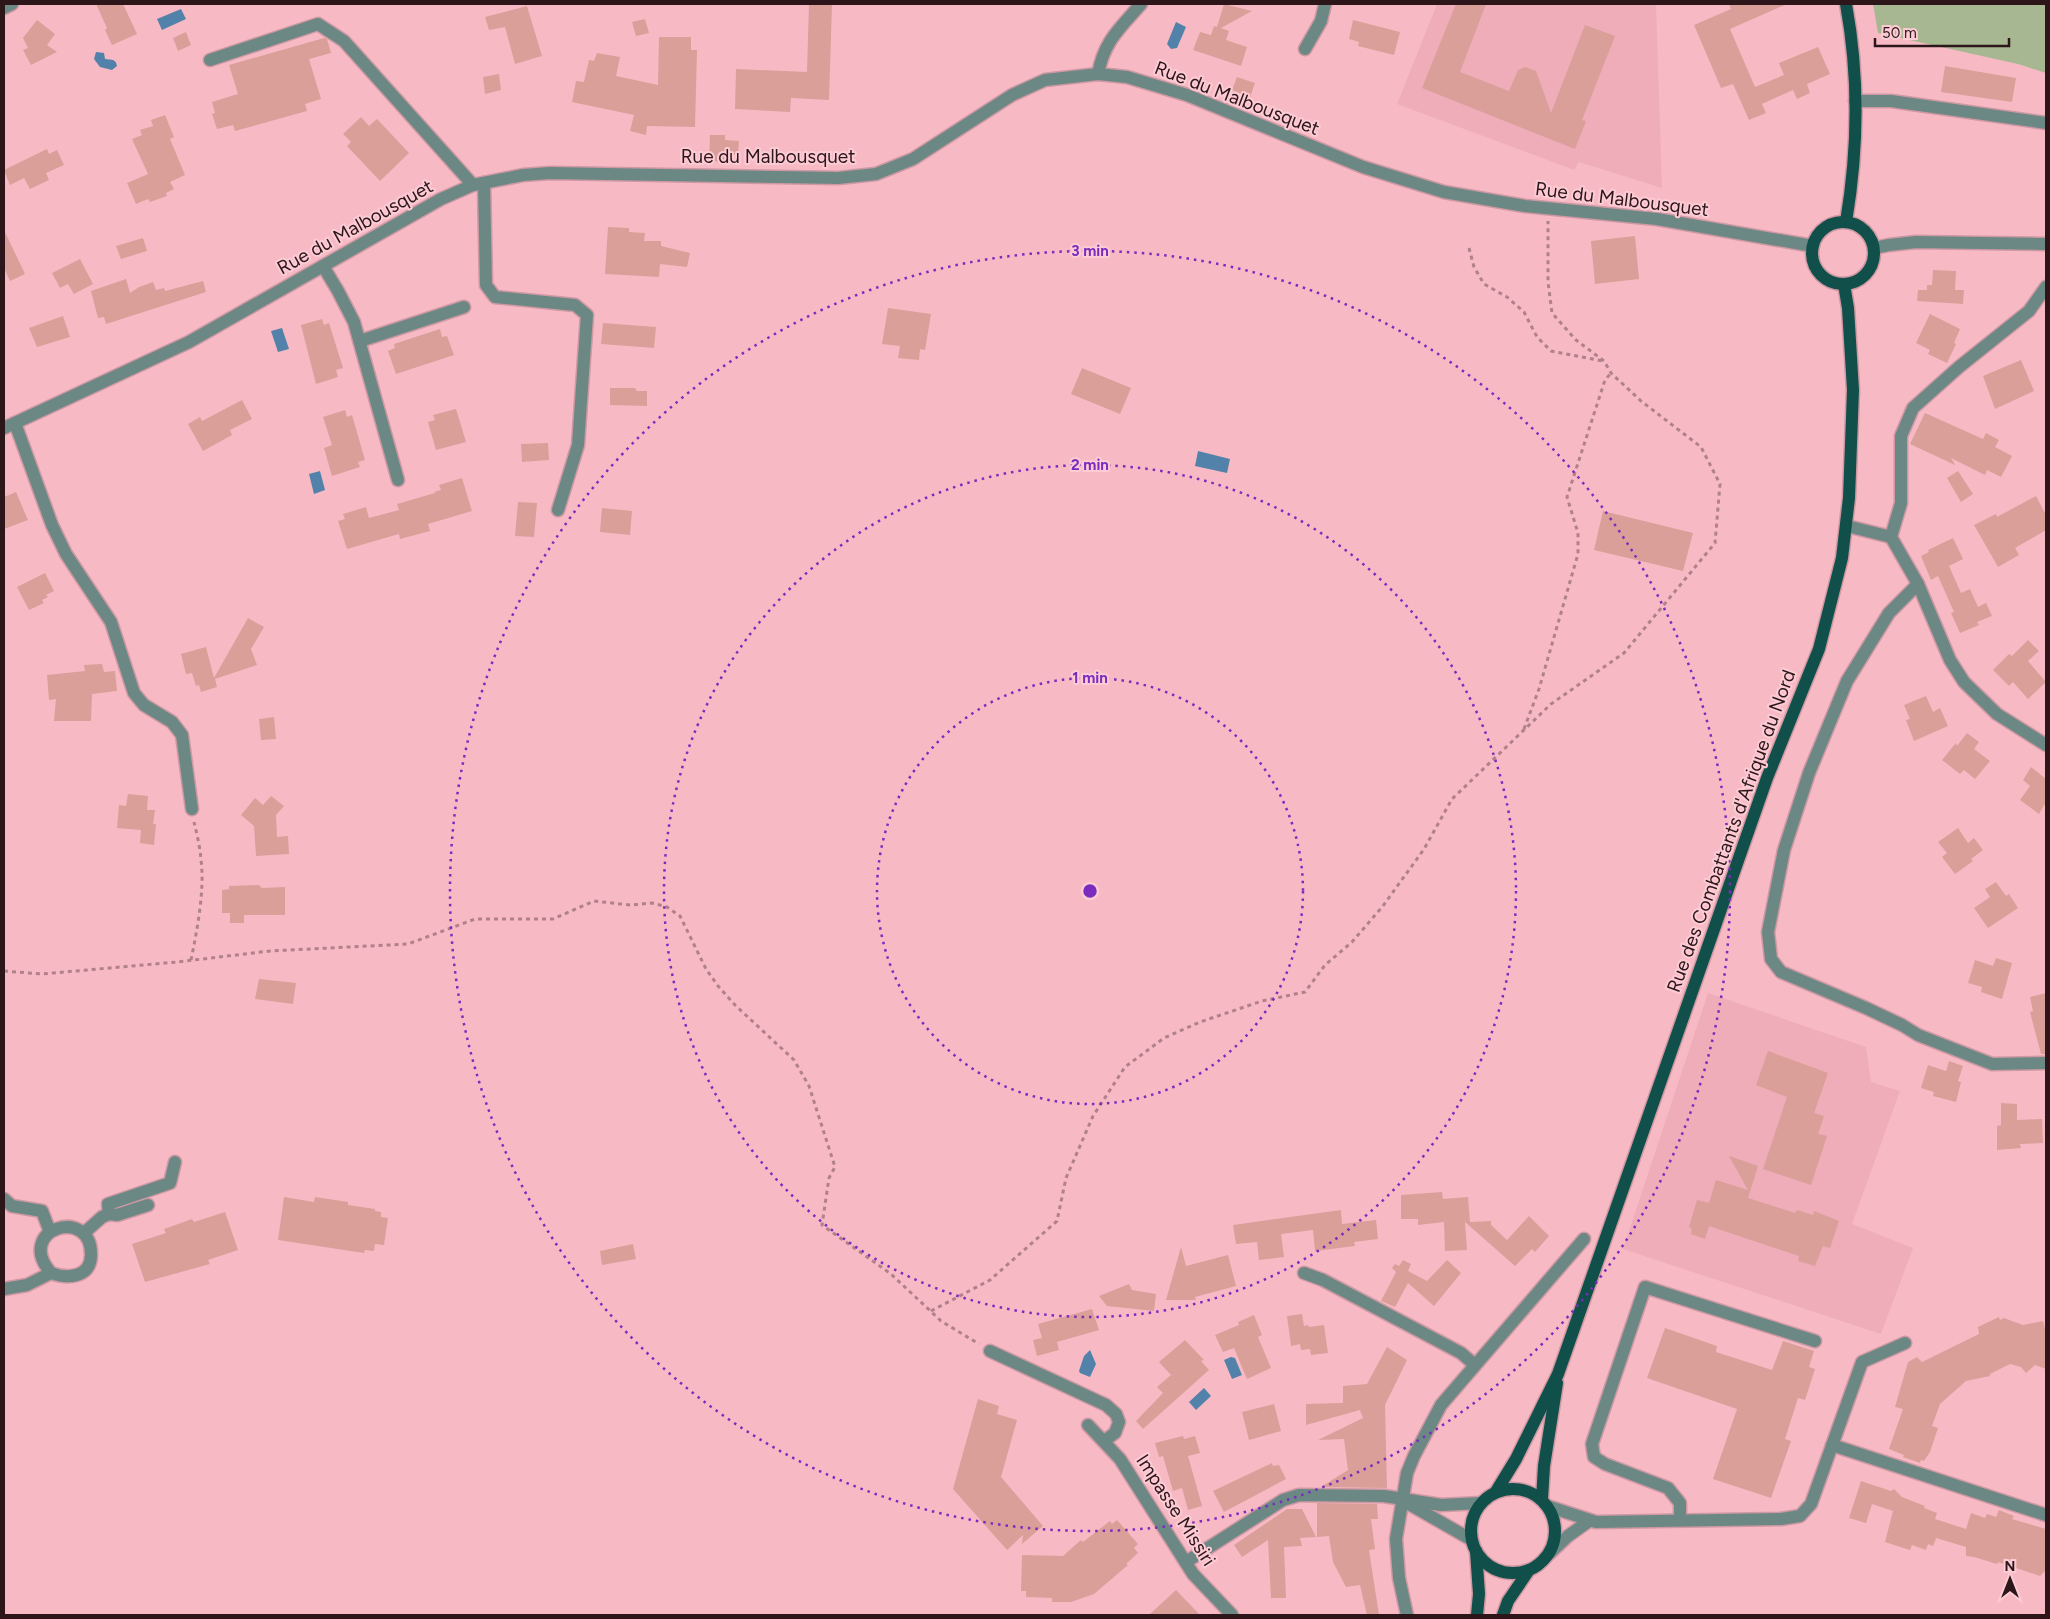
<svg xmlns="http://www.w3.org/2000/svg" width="2050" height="1619" font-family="Figtree,sans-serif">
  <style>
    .built { fill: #efacb9 }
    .green { fill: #a7b791 }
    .water { fill: #5281aa }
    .building { fill: #da9f98 }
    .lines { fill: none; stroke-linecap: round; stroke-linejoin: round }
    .minor-casing { stroke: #ce99a3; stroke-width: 15 }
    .major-casing { stroke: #ce99a3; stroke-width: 15 }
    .path { stroke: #b1818a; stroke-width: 3; stroke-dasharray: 4 4; stroke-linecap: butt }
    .minor { stroke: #6c8885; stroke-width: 12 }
    .major { stroke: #114f4a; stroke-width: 12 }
    .ring { fill: none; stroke: #7b2cbf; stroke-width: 2.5; stroke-dasharray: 2.5 5 }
    .labels { text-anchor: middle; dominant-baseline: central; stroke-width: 4; stroke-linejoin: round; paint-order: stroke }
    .street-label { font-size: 19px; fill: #2c161a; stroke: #fdcbd4 }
    .centre { fill: #7b2cbf; stroke: #fdcbd4; stroke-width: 2.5 }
    .ring-label { font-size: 15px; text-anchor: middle; font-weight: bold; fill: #7b2cbf; stroke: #fdcbd4; stroke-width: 4; stroke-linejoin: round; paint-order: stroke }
  </style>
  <rect width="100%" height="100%" fill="#f7bac5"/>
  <!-- built -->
  <g class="built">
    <polygon points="1437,4 1656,4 1662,188 1579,162 1574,170 1397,104"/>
    <polygon points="1708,993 1866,1047 1871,1082 1900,1091 1852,1224 1913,1248 1881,1334 1623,1249"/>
  </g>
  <!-- green -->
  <polygon class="green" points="1873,4 2046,4 2046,73 2018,64 1878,33"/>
  <!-- water -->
  <g class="water">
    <polygon points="181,9 186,19 162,30 157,19"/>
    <polygon points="1176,22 1186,27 1177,48 1171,49 1167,44"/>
    <path d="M96,52L104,53L105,59C110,60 116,58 117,66L112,70L100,67L94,59Z"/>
    <polygon points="282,328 289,349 278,352 271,331"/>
    <polygon points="1198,451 1230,459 1227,473 1195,466"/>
    <polygon points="320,471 325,490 314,494 309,474"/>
    <polygon points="1090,1350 1096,1364 1090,1377 1080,1373 1079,1371 1084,1356"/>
    <polygon points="1231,1357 1235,1358 1242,1375 1232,1379 1224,1360"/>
    <polygon points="1204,1388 1211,1396 1196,1410 1189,1402"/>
  </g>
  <!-- building -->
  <g class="building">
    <polygon points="96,4 123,4 137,34 112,45 105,30 107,28"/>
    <polygon points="809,4 832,4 829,100 791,98 790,112 735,109 736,69 807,72"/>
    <polygon points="1224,4 1252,11 1221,28 1229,31 1226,40 1247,47 1241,66 1193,50 1200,32 1211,35 1214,26 1217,27"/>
    <polygon points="1456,4 1486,4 1460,72 1509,91 1518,70 1525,67 1536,71 1551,113 1585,25 1615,36 1582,120 1586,121 1575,149 1422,88"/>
    <polygon points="1729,4 1787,4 1730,29 1755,87 1784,75 1779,63 1818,47 1830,74 1807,84 1810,93 1797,99 1793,90 1762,104 1766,113 1749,120 1733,84 1721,88 1694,25 1731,9"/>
    <polygon points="527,6 542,56 515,64 505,27 489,30 485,17"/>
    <polygon points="645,19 649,33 636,36 632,22"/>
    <polygon points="37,20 55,34 47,45 57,52 31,65 23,50 28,48 23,38"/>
    <polygon points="1353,20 1400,32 1394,55 1358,46 1359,42 1349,39"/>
    <polygon points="186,32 191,45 178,51 173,38"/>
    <polygon points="659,37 691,37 691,50 697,50 695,127 647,126 646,135 630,131 634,115 572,102 576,81 584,82 589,60 594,61 597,53 620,57 616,76 658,85"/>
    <polygon points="324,38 327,39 331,53 309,59 321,99 305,104 307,111 235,131 233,125 217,129 212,114 215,113 212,102 238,94 229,65"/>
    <polygon points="1945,66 2016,78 2012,102 1941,92"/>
    <polygon points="499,74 501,90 485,94 483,77"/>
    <polygon points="1237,77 1255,83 1250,97 1232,90"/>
    <polygon points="165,115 174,137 170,139 185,175 170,182 174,189 166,193 167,196 150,202 148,199 136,204 127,183 148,174 132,139 142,135 140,130 153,126 151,120"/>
    <polygon points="361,117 369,126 377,119 409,153 380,181 347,146 351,142 343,134"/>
    <polygon points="710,135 725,135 725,140 739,141 738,155 725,155 725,162 709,161"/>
    <polygon points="47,149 49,154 57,150 64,165 46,173 49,180 30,189 24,178 10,185 4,170"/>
    <polygon points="608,227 629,228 629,232 645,233 644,241 661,241 661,246 690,253 687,267 660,264 659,277 605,274"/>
    <polygon points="4,230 25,274 10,281 4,268"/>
    <polygon points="1635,236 1639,279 1595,284 1591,241"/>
    <polygon points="143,238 147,251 121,259 116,246"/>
    <polygon points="80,259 93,284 74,294 68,284 60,288 52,273"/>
    <polygon points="1933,270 1956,271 1955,290 1964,290 1963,304 1917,301 1918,290 1927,290 1927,285 1932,285"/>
    <polygon points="126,279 130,293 139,287 153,282 156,290 164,288 165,291 203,281 206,292 106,324 104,317 98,318 91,291"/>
    <polygon points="888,308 931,314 925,350 920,349 919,360 898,358 900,346 882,344"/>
    <polygon points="1930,314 1960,329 1954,343 1956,344 1947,363 1928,354 1930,350 1916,343"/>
    <polygon points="63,316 70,337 37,347 29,328"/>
    <polygon points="322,319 324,325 329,323 343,368 336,370 338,377 316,384 301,325"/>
    <polygon points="603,323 656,327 654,348 601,344"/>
    <polygon points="440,329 442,337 447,336 454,355 396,374 388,351 395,348 394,344"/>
    <polygon points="2021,360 2034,391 1995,409 1983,376"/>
    <polygon points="1082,368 1131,388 1120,414 1071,394"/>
    <polygon points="610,388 635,388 637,391 647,391 647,406 610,405"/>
    <polygon points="242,400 252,419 230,430 232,435 203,451 188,424 200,417 202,421"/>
    <polygon points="456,409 466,442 436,450 428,422 435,420 433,415"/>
    <polygon points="345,410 347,417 352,415 365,460 358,462 360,467 332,476 324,448 332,445 323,417"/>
    <polygon points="1925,413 1983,439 1986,433 1999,440 1995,447 2012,456 2001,477 1987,470 1985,475 1951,458 1955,465 1910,444"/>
    <polygon points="548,443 549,460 522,462 521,444"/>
    <polygon points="1958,471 1973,494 1961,502 1947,478"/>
    <polygon points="462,478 472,511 428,524 430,531 400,539 399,534 347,549 338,521 345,519 343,514 366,507 369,518 399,510 397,504 435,493 434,492 441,490 439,485"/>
    <polygon points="16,492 28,520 4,529 4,497"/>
    <polygon points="2036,496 2046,515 2046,530 2015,548 2019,555 1998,567 1974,525 1996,514 1997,517"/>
    <polygon points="518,502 537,503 534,537 515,536"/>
    <polygon points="602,508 632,511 630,535 600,532"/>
    <polygon points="1603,511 1693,533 1683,571 1594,550"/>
    <polygon points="1953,538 1963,559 1949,566 1961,593 1970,589 1978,607 1986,603 1992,616 1977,622 1979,625 1960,633 1951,613 1954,612 1938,576 1931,580 1921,556 1929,552 1928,550"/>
    <polygon points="45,573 54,591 46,595 48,597 42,600 44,603 29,610 17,587"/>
    <polygon points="248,618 264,627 251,649 257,665 215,679 217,687 201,692 199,685 196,686 192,673 186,674 181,654 206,647 214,678"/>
    <polygon points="2028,640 2039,651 2028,661 2046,682 2028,699 2013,682 2009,686 1993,670 2009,654 2012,656"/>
    <polygon points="102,664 104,672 115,671 117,691 92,694 91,721 54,721 56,699 49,700 47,675 85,671 84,665"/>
    <polygon points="1926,696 1933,712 1940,708 1948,726 1914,741 1906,720 1910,719 1904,705"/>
    <polygon points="274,717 276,739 261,740 259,719"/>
    <polygon points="1967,733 1979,742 1974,749 1990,761 1975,779 1964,770 1960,774 1942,760 1956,743 1957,746"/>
    <polygon points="2031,767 2046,779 2046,802 2039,814 2020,800 2030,786 2023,780"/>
    <polygon points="128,794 148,796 147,810 155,810 153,824 156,824 154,845 140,843 141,830 117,828 119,805 126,806"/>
    <polygon points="271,796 284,806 276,815 277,837 288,836 289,854 256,856 254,826 241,815 255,798 263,805"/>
    <polygon points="1958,828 1968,843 1974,838 1983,850 1971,859 1973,861 1955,874 1942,857 1947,853 1938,842"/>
    <polygon points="1996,882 2006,896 2009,894 2018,908 1988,928 1974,908 1990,897 1985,889"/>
    <polygon points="259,885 262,888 285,887 285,915 244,915 244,923 230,923 230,913 222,913 222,890 229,889 229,886"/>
    <polygon points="1996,958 2012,963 2002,999 1981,992 1982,987 1968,983 1975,960 1993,966"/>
    <polygon points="259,979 296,983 293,1004 255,999"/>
    <polygon points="2046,993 2046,1054 2041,1054 2030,1012 2033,1011 2030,997"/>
    <polygon points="1768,1051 1828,1073 1814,1113 1824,1116 1818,1134 1827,1136 1811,1185 1763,1169 1787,1097 1756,1085"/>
    <polygon points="1949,1061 1963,1066 1958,1081 1961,1082 1956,1102 1933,1096 1934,1092 1921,1088 1928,1065 1946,1071"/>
    <polygon points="2001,1103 2017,1104 2017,1120 2042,1119 2043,1143 2020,1144 2021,1148 1997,1150 1997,1126 2001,1125"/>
    <polygon points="1729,1156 1758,1166 1748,1198 1795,1213 1797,1210 1813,1215 1814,1211 1839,1221 1830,1248 1823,1246 1815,1266 1798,1261 1799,1256 1709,1226 1705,1239 1691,1234 1692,1229 1689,1227 1697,1200 1709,1203 1716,1180 1748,1190"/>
    <polygon points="1442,1192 1443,1199 1468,1197 1470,1222 1491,1221 1491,1225 1507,1240 1529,1216 1549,1236 1535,1252 1532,1249 1515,1266 1465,1222 1467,1250 1445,1251 1444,1222 1418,1225 1418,1219 1401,1219 1401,1195"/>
    <polygon points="284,1197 314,1202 315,1197 348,1202 348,1205 375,1209 375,1211 381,1212 381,1217 388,1218 384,1245 375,1244 374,1251 365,1250 364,1253 278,1240"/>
    <polygon points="1341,1210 1342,1224 1376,1220 1378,1239 1354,1242 1355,1246 1315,1251 1313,1230 1281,1234 1284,1257 1259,1260 1257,1242 1236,1244 1233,1225"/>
    <polygon points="225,1212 238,1250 208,1260 210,1264 145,1282 132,1244 166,1233 164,1229 192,1219 194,1222"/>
    <polygon points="633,1244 636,1259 602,1265 600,1251"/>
    <polygon points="1181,1247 1186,1266 1228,1255 1236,1286 1195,1297 1196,1300 1166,1300"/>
    <polygon points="1403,1260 1411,1264 1408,1271 1427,1281 1447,1260 1461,1273 1434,1306 1408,1283 1395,1307 1381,1301 1396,1272 1392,1268 1395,1264 1399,1266"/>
    <polygon points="1129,1284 1132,1290 1156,1294 1154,1311 1107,1306 1099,1296"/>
    <polygon points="1092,1309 1099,1330 1057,1342 1059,1350 1037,1356 1033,1340 1042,1338 1038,1324"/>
    <polygon points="1302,1314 1304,1326 1308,1325 1309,1327 1324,1325 1328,1353 1311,1355 1310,1349 1301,1350 1300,1344 1291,1346 1287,1316"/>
    <polygon points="1254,1315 1262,1335 1258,1337 1271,1368 1247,1379 1234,1348 1223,1352 1215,1335 1239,1325 1238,1322"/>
    <polygon points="1999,1317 2000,1320 2004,1318 2023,1325 2043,1321 2046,1334 2046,1369 2035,1365 2026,1373 2021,1367 2010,1364 1990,1374 1990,1376 1966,1381 1940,1404 1932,1426 1938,1428 1930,1452 1924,1461 1921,1460 1920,1463 1903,1457 1904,1455 1889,1449 1903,1409 1895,1407 1908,1362 1917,1357 1922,1362 1979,1334 1978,1327"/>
    <polygon points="1665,1328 1717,1346 1716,1352 1772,1370 1783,1341 1814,1351 1809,1367 1815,1369 1805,1400 1798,1398 1785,1439 1791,1441 1771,1498 1713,1479 1737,1409 1647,1378"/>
    <polygon points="1185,1340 1204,1360 1201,1361 1209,1370 1143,1429 1136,1421 1163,1393 1157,1387 1171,1375 1159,1362"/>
    <polygon points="1387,1347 1407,1360 1385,1405 1387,1488 1321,1487 1348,1470 1344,1439 1318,1440 1363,1418 1360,1410 1306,1425 1306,1404 1343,1403 1343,1386 1367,1384"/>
    <polygon points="978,1399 999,1406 997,1414 1017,1420 1001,1477 1043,1526 1022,1544 1023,1535 1007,1550 953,1489"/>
    <polygon points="1274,1404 1281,1431 1249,1440 1242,1412"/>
    <polygon points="1183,1436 1184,1439 1195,1436 1200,1453 1188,1456 1202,1506 1188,1510 1182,1488 1173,1491 1163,1456 1159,1457 1155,1443"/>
    <polygon points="1272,1463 1273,1466 1279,1465 1286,1479 1224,1512 1213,1491"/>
    <polygon points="1861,1481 1891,1491 1894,1489 1902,1497 1925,1506 1924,1508 1937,1513 1935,1519 1966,1529 1971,1513 1985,1518 1987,1514 1996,1517 1999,1510 2014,1516 2012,1519 2046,1529 2046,1570 2040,1576 1998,1562 1997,1564 1974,1557 1966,1556 1966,1547 1936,1538 1933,1546 1928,1544 1926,1550 1912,1545 1910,1550 1885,1542 1893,1511 1872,1504 1866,1523 1849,1518"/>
    <polygon points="1317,1503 1377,1504 1378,1519 1371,1519 1375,1549 1369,1550 1379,1615 1367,1615 1360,1585 1346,1587 1333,1562 1329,1536 1317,1537"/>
    <polygon points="1287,1509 1302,1509 1316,1537 1300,1538 1302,1546 1284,1547 1286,1598 1271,1598 1268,1540 1242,1557 1234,1545"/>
    <polygon points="1117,1520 1138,1544 1134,1548 1138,1553 1126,1564 1128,1565 1094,1594 1071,1602 1052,1602 1052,1598 1026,1597 1026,1591 1021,1591 1022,1555 1063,1556 1081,1540 1083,1542 1110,1521 1112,1524"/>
    <polygon points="1176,1590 1200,1615 1149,1615"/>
  </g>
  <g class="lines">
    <!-- minor casing -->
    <g class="minor-casing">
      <g id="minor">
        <polyline points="4,8 12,4"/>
        <polyline points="1305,49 1321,21 1325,4"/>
        <polyline points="210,60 318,24 344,41 473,185"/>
        <path d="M1098,74C1104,41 1120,28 1141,4"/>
        <polyline points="1855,101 1891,101 2046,123"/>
        <polyline points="484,183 486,285 495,297 575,305 587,315 578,445 558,510"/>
        <polyline points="1874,248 1889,245 1916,242 2046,244"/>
        <polyline points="323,266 338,291 354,322 398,480"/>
        <polyline points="360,341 464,307"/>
        <polyline points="15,423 52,525 66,554 111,622 134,693 144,705 172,722 182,735 192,809"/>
        <polyline points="4,428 189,342 441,199 473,185 523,175 550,173 838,178 876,174 913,159 1012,95 1045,80 1098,74 1127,77 1187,95 1363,167 1444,192 1525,206 1657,219 1813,246"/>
        <polyline points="1847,526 1891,537 1901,503 1901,436 1913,408 1959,367 2029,311 2046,287"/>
        <polyline points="1891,537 1918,584 1950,660 1964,682 1997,714 2046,745"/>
        <polyline points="1918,584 1889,613 1847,681 1809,773 1784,850 1768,932 1771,959 1781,972 1866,1008 1902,1025 1918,1035 1992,1064 2046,1063"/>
        <polyline points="4,1199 12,1206 42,1211 50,1232"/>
        <polyline points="109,1214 117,1215 148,1205"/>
        <polyline points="84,1233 102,1217 109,1214 108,1204 170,1183 175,1162"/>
        <polyline points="1304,1273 1323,1280 1461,1353 1475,1365"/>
        <path d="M4,1289L27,1285L51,1273C67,1279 91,1278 91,1255C92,1205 13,1229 51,1273"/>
        <polyline points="990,1351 1106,1405 1116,1414 1119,1422 1115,1433 1104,1441"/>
        <polyline points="1088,1425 1120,1459 1193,1574 1232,1615"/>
        <polyline points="1832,1445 2046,1515"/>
        <polyline points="1409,1504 1472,1540"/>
        <polyline points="1547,1506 1596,1522 1781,1519 1800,1516 1811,1504 1862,1362 1905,1343"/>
        <polyline points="1680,1520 1680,1503 1668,1488 1605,1464 1594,1457 1592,1444 1645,1287 1815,1341"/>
        <polyline points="1549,1554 1568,1536 1589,1521"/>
        <polyline points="1186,1562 1283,1500 1299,1495 1384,1496 1441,1505 1481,1503"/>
        <polyline points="1407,1615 1399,1578 1396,1539 1407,1473 1414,1456 1441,1405 1584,1239"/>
      </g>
    </g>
    <!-- major casing -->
    <g class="major-casing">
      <g id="major">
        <path d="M1846,222C1858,151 1859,75 1846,4"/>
        <circle cx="1843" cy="253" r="31"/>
        <circle cx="1513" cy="1531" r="42"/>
        <polyline points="1497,1490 1516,1459 1558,1374 1767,778 1819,649 1842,558 1849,498 1853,390 1848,308 1844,284"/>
        <polyline points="1542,1499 1544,1466 1557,1383"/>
        <polyline points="1476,1551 1479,1594 1477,1615"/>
        <polyline points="1503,1615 1508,1601 1529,1570"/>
      </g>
    </g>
    <!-- path -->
    <g class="path">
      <polyline points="1469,248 1474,267 1484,284 1507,297 1524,312 1537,337 1551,351 1603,361"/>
      <polyline points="1524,729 1539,689 1578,554 1578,533 1567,497 1605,380 1611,373"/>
      <path d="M191,960C197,931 205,889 201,860C200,847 197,834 194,822"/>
      <polyline points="4,971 42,974 177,962 270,951 408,944 475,919 553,919 594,901 630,905 652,903 667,907 680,916 706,969 718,986 735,1005 794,1060 809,1086 835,1167 829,1178 822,1225 891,1274 941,1321 979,1344"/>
      <polyline points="931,1311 990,1280 1057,1221 1066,1178 1093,1116 1125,1067 1164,1038 1200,1022 1262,1001 1305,992 1325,965 1352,942 1383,906 1424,849 1452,799 1551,704 1624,653 1715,543 1720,484 1701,447 1641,401 1611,373 1604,361 1576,340 1552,313 1548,282 1548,221"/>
    </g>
    <!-- minor -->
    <use href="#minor" class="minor"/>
    <!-- major -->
    <use href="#major" class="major"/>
  </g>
  <!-- distance rings -->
  <g class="ring">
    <circle cx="1090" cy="891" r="213"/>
    <circle cx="1090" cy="891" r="426"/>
    <circle cx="1090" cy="891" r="640"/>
  </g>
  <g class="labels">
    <!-- street labels -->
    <g class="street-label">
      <text transform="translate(1237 98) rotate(21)">Rue du Malbousquet</text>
      <text x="768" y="156">Rue du Malbousquet</text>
      <text transform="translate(1622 199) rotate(7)">Rue du Malbousquet</text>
      <text transform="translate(355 227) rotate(-29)">Rue du Malbousquet</text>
      <text transform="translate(1731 831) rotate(-70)">Rue des Combattants d'Afrique du Nord</text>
      <text transform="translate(1176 1510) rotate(57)">Impasse Missiri</text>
    </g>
  </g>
  <circle cx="1090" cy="891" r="8" class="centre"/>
  <g class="ring-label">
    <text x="1090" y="256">3 min</text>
    <text x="1090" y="470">2 min</text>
    <text x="1090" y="683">1 min</text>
  </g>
  <!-- border -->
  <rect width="2050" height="1619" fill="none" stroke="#2c161a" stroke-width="10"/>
  <!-- north arrow -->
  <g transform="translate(2010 1579)" stroke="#fdcbd4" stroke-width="4" paint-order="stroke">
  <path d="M0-4L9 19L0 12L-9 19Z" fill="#2c161a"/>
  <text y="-8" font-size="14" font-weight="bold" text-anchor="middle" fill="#2c161a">N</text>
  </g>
  <!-- scale -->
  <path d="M1875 38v8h134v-8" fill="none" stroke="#2c161a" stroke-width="2.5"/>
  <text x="1882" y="38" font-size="15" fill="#2c161a" stroke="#fdcbd4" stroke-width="4" paint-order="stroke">50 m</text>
</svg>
